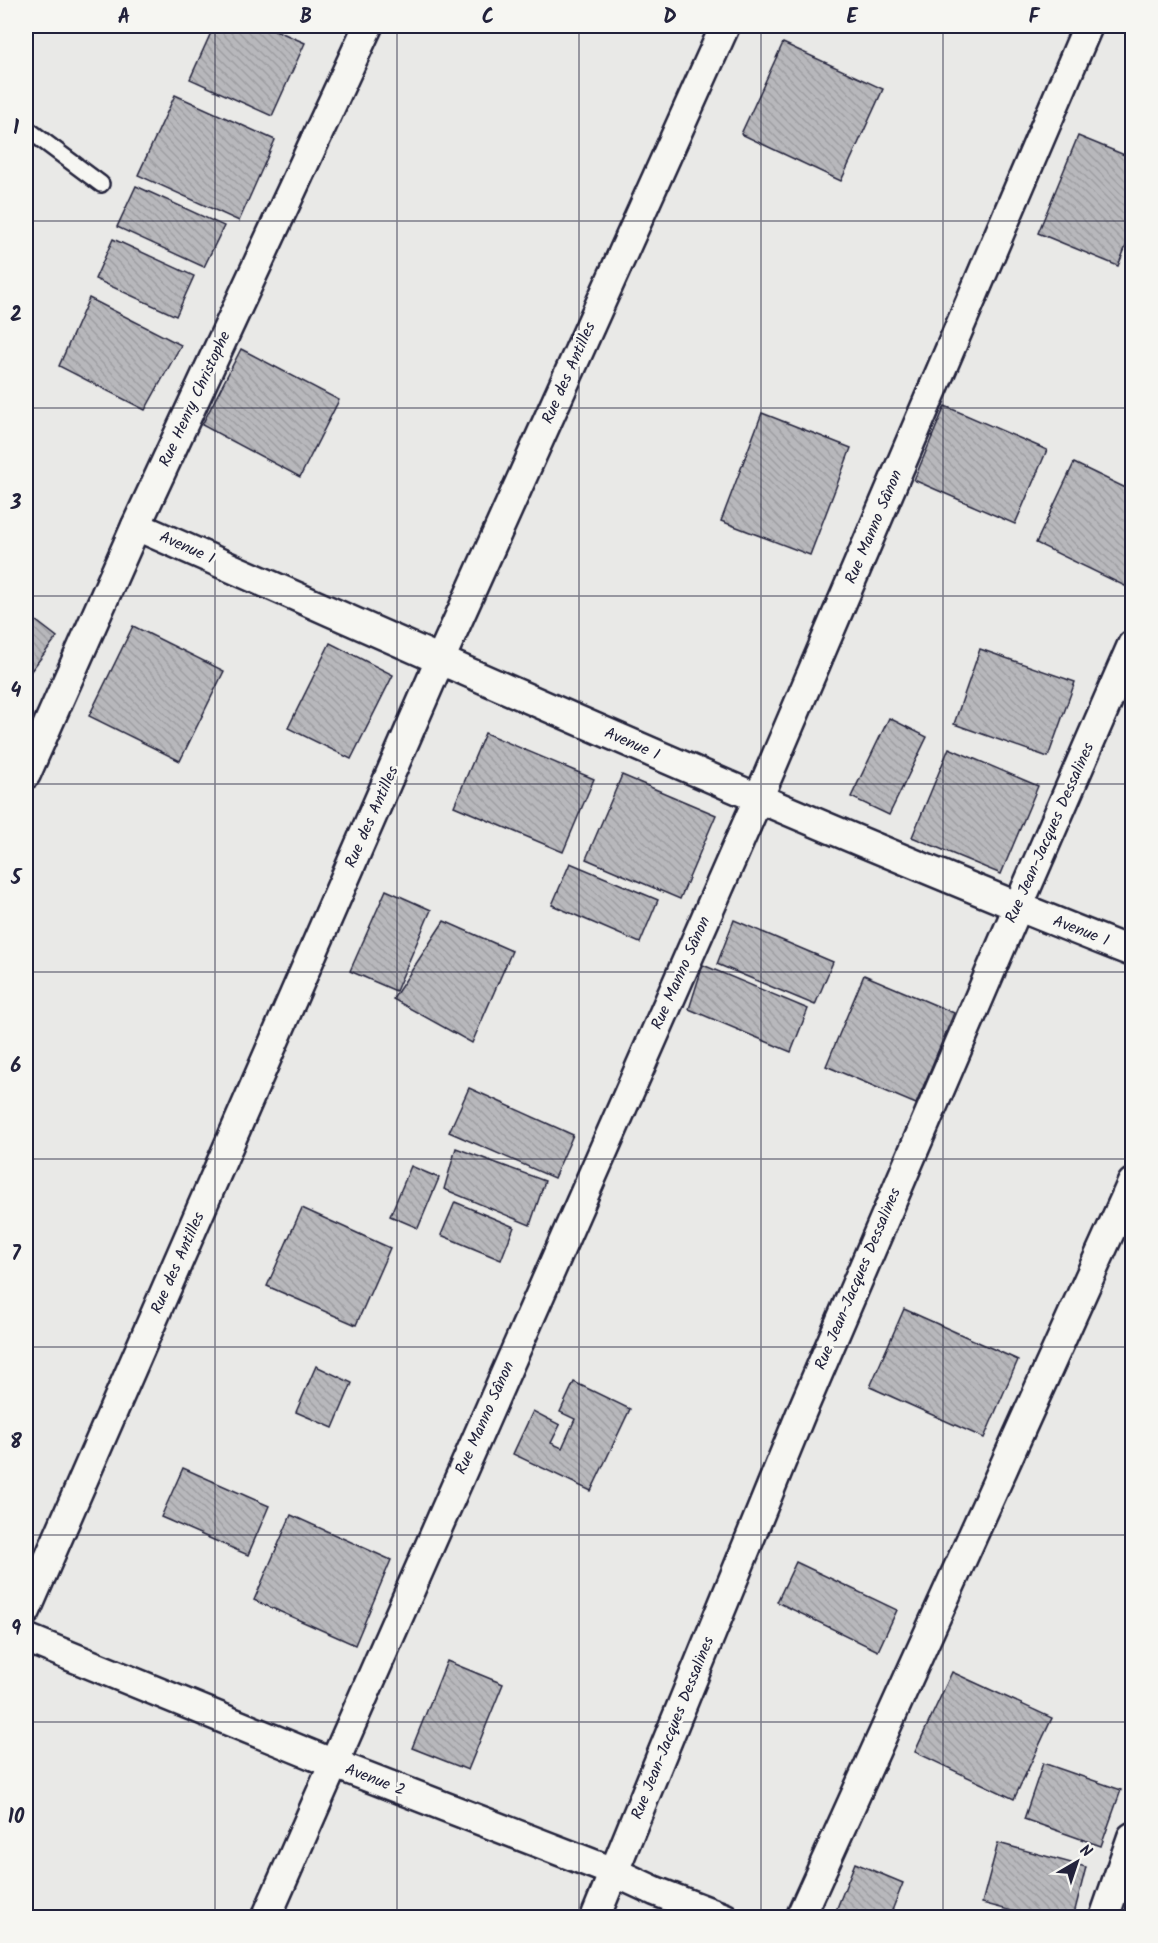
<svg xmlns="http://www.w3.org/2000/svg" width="1158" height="1943" font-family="Kalam,sans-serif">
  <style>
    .building { fill: url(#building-back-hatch); stroke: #22223b; stroke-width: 1.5 }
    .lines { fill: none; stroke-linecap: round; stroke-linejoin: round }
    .lane-casing { stroke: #22223b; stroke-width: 20 }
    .street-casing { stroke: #22223b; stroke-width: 33 }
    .lane { stroke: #f6f6f2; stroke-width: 15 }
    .street { stroke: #f6f6f2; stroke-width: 28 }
    .grid { fill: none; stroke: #22223b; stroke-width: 1.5; stroke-opacity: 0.55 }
    .labels { text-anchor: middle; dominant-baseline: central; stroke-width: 6; stroke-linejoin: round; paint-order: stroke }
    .street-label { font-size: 16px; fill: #22223b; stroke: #f6f6f2 }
    .neatline { fill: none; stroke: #22223b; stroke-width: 2 }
    .grid-label { font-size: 20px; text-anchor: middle; font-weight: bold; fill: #22223b }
  </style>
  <defs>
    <pattern id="building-back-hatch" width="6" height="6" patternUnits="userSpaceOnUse" patternTransform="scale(1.5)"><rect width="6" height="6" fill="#b8b8bc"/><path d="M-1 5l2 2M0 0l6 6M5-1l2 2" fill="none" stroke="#9e9ea2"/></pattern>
  </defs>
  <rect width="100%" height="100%" fill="#e9e9e7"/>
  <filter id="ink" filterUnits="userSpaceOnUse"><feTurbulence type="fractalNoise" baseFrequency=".0167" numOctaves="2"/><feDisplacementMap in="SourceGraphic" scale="12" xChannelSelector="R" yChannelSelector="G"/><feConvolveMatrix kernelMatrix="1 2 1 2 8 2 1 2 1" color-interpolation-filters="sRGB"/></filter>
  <g filter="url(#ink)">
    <!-- building -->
    <g class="building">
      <polygon points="214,26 266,26 305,43 272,116 190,79"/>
      <polygon points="783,43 883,89 841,181 741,134"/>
      <polygon points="175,95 275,140 239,221 138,175"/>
      <polygon points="1078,136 1132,158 1132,231 1118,266 1038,233"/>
      <polygon points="136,186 224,226 204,267 117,227"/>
      <polygon points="113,239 194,276 176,316 95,279"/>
      <polygon points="89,298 181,345 145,410 59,366"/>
      <polygon points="241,349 339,400 300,477 202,425"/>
      <polygon points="945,406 1047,450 1015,524 914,480"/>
      <polygon points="762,413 851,448 810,555 721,521"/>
      <polygon points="1074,463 1132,491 1132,580 1129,588 1036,543"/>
      <polygon points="26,613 57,637 27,676 26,675"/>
      <polygon points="133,626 224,671 180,761 89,716"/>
      <polygon points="330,643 393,675 351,759 288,728"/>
      <polygon points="980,649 1075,682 1048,757 954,724"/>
      <polygon points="889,718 927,737 889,815 851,797"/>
      <polygon points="485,733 594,779 563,852 454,806"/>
      <polygon points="949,748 1038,786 1001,874 912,837"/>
      <polygon points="622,775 716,815 680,899 586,859"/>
      <polygon points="570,863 658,900 640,943 552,905"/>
      <polygon points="386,890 431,910 396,991 350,971"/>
      <polygon points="734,920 833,962 815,1005 717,964"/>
      <polygon points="444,921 512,951 472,1043 393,999"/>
      <polygon points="703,965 808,1009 791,1052 689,1009"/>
      <polygon points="864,975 954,1013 916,1104 826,1066"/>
      <polygon points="469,1088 573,1135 554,1178 449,1132"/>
      <polygon points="456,1148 545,1181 530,1225 444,1189"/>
      <polygon points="411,1166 439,1178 418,1228 390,1216"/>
      <polygon points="455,1202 514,1227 501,1260 441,1235"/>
      <polygon points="302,1208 390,1248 356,1325 267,1286"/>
      <polygon points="904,1309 1018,1360 984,1438 870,1387"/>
      <polygon points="316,1366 352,1383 333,1428 296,1412"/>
      <polygon points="574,1382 630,1409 591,1491 513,1454 533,1411 560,1425 551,1443 562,1448 575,1419 560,1412"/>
      <polygon points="183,1468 269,1506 248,1555 161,1517"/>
      <polygon points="291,1515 391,1560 355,1645 254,1600"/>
      <polygon points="796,1562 897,1610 878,1651 777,1602"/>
      <polygon points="447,1661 503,1684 468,1770 412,1748"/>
      <polygon points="952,1672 1052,1718 1014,1799 915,1752"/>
      <polygon points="1043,1763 1121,1790 1101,1846 1024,1819"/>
      <polygon points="998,1843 1086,1867 1073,1918 1038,1918 982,1903"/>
      <polygon points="855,1863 903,1883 889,1918 833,1918"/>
    </g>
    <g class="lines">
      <!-- lane casing -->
      <g class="lane-casing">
        <polyline id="lane" points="26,128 101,184"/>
      </g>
      <!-- street casing -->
      <g class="street-casing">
        <g id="street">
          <path d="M136,526C467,671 796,820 1132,952"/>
          <polyline points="26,774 136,526 368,26"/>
          <polyline points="26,1611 440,660 725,26"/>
          <polyline points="26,1638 332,1763 614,1872 655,1891 725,1918"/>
          <polyline points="266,1918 758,799 1088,26"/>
          <polyline points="595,1918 802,1411 1018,907 1132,645"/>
          <polyline points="800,1918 1132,1183"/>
          <polyline points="1104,1918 1132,1837"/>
        </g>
      </g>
      <!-- lane -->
      <use href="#lane" class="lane"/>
      <!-- street -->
      <use href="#street" class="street"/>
    </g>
  </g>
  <!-- grid -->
  <path class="grid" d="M215,26V1918M397,26V1918M579,26V1918M761,26V1918M943,26V1918M26,221H1132M26,408H1132M26,596H1132M26,784H1132M26,972H1132M26,1159H1132M26,1347H1132M26,1535H1132M26,1722H1132"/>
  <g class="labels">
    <!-- street labels -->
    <g class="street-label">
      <text transform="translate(569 373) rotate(-66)">Rue des Antilles</text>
      <text transform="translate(195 399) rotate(-65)">Rue Henry Christophe</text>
      <text transform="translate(874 527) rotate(-67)">Rue Manno Sânon</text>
      <text transform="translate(187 548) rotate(24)">Avenue 1</text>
      <text transform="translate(632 744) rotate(24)">Avenue 1</text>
      <text transform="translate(372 817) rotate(-66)">Rue des Antilles</text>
      <text transform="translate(1050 833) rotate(-66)">Rue Jean-Jacques Dessalines</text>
      <text transform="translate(1081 931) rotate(21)">Avenue 1</text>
      <text transform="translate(681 973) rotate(-66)">Rue Manno Sânon</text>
      <text transform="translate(178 1263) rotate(-66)">Rue des Antilles</text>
      <text transform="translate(858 1279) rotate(-67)">Rue Jean-Jacques Dessalines</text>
      <text transform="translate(485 1418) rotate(-66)">Rue Manno Sânon</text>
      <text transform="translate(673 1728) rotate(-68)">Rue Jean-Jacques Dessalines</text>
      <text transform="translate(375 1780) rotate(21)">Avenue 2</text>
    </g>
  </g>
  <!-- margin -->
  <rect width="1158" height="1943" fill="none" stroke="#f6f6f2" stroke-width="66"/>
  <!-- north arrow -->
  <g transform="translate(1077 1862) rotate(39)" stroke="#f6f6f2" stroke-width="4.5" paint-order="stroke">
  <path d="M0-4.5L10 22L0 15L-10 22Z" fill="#22223b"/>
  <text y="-9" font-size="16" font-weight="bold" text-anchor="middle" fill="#22223b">N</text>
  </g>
  <rect x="33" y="33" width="1092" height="1877" class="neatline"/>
  <g class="grid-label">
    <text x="124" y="23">A</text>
    <text x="306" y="23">B</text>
    <text x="488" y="23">C</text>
    <text x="670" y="23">D</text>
    <text x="852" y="23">E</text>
    <text x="1034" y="23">F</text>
    <text x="16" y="134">1</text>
    <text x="16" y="321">2</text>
    <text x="16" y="509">3</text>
    <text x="16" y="697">4</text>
    <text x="16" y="884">5</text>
    <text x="16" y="1072">6</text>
    <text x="16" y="1260">7</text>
    <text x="16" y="1448">8</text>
    <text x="16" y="1635">9</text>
    <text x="16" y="1823">10</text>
  </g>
</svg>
